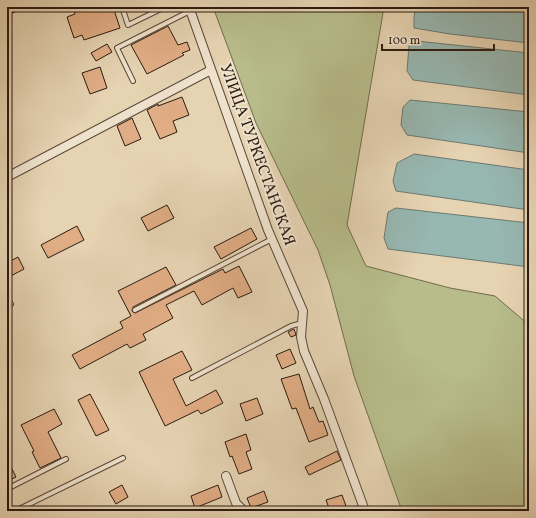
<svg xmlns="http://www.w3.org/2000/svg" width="536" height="518" font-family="Vollkorn,serif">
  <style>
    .green { fill: #b7bc8a; stroke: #716c4e }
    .water { fill: #97b7b1; stroke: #6c7971 }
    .building { fill: #e1ad85; stroke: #2b1b11 }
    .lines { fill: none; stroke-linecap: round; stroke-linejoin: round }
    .lane-casing { stroke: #5a4939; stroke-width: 6 }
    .street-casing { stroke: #5a4939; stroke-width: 10 }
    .lane { stroke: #efe2cd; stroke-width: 4 }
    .street { stroke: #efe2cd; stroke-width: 8 }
    .labels { text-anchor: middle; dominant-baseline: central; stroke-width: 4; stroke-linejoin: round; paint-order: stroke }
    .street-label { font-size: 16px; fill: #2b1b11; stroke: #efe2cd }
  </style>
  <rect width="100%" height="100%" fill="#e6d3b2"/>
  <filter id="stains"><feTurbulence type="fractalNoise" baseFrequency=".005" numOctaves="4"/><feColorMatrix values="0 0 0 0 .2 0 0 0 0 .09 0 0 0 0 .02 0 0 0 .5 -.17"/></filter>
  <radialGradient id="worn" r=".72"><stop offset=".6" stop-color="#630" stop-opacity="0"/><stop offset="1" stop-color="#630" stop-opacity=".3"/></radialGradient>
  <!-- green -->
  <polygon class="green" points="213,7 384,7 347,225 366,266 450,288 495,296 529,325 529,511 402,511 354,376 330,285 318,250 256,123"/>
  <!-- water -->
  <g class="water">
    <polygon points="416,7 529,7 529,43 450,34 414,28 414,17"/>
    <polygon points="417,41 529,53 529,95 413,80 407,71 409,45"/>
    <polygon points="410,100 529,112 529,153 407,135 401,125 403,107"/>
    <polygon points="414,154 529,170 529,210 396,191 393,181 397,163"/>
    <polygon points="396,208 529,223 529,267 388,249 384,238 388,212"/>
  </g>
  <!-- building -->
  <g class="building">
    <polygon points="7,7 27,7 7,15"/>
    <polygon points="73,7 113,7 120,28 84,40 82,35 74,38 67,17 75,14"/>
    <polygon points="168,26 178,45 187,42 190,50 182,53 184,55 147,74 131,45"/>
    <polygon points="107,44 112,52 96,61 91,53"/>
    <polygon points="100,67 107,88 90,94 82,73"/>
    <polygon points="182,97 189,115 173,121 177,132 160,139 147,110 158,104 158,106"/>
    <polygon points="132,118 141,139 125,146 117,126"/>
    <polygon points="167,205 174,218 148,231 141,218"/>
    <polygon points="77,226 84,240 48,258 41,245"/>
    <polygon points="251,228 257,239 221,259 214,247"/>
    <polygon points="18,257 24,269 7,278 7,263"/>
    <polygon points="239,266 252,292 238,298 233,288 202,305 194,291 166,305 173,318 143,334 146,340 130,348 127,344 80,369 72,355 123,328 120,322 131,316 118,291 166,267 176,285 133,307 132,311 135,313 223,269 225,273"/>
    <polygon points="294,329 296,335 291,337 288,332"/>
    <polygon points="290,349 296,363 282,369 276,355"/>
    <polygon points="182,351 192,370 173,379 186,406 216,390 223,403 201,414 198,410 165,426 139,372"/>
    <polygon points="299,374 310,409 313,407 319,422 323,421 328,435 309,442 296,408 292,409 281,379"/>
    <polygon points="90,394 109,430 96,436 78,400"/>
    <polygon points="257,398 263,414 246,421 240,404"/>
    <polygon points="54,409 62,424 48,432 61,458 40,468 32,452 34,451 21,425"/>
    <polygon points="246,434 251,450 246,452 252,469 239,474 232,456 230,457 225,442"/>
    <polygon points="337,451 341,460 309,475 305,467"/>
    <polygon points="7,459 16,477 7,481"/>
    <polygon points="122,485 128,497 116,504 109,492"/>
    <polygon points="218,485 222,497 195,508 191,496"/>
    <polygon points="264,491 268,502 251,508 247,498"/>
    <polygon points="342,495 346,506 330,511 326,500"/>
  </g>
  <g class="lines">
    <!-- lane casing -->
    <g class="lane-casing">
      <g id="lane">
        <polyline points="122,7 128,25 165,7"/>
        <polyline points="133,81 117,48 190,11"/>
        <polyline points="7,306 11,304"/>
        <polyline points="135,310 272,239"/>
        <polyline points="192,378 291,326 302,323"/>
        <polyline points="7,489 66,459"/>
        <polyline points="15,511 123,458"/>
      </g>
    </g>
    <!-- street casing -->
    <g class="street-casing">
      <g id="street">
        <polyline points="189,7 268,230 303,311 301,337 304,351 324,399 365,511"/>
        <polyline points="7,177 211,70"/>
        <polyline points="226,476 236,503 244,511"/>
      </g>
    </g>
    <!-- lane -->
    <use href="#lane" class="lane"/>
    <!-- street -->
    <use href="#street" class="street"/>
  </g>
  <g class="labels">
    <!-- street labels -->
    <g class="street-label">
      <text transform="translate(257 155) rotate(70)">УЛИЦА ТУРКЕСТАНСКАЯ</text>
    </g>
  </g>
  <!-- margin -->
  <rect width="536" height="518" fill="none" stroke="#e6d3b2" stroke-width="24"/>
  <rect x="8" y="8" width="520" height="502" fill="none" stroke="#2b1b11" stroke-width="2"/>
  <rect x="12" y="12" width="512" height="494" fill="none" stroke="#2b1b11"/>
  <!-- scale -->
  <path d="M382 44v6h112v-6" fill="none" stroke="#2b1b11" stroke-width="2"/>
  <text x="388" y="44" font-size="12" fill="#2b1b11" stroke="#efe2cd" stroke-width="3" paint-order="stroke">100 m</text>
  <rect width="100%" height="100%" filter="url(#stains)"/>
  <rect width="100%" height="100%" fill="url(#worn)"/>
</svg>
